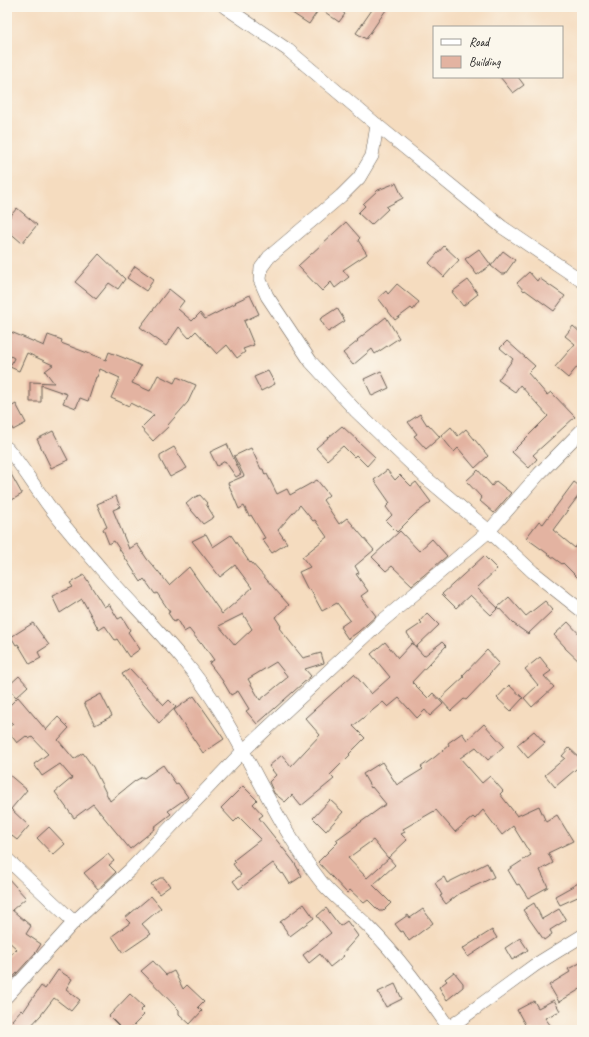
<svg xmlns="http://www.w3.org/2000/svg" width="589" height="1037" font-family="Caveat,sans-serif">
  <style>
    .building { fill: #e3b3a1; fill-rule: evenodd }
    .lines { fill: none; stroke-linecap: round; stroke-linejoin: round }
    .street-casing { stroke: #685f55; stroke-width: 14 }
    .street { stroke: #fff; stroke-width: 13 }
  </style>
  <rect width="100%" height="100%" fill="#fbf7ec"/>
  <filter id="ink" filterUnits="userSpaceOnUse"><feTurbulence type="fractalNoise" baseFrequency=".025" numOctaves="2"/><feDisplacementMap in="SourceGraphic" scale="8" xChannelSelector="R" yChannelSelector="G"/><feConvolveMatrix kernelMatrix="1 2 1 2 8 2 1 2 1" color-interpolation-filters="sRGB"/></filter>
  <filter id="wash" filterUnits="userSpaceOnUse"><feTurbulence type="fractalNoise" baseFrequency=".012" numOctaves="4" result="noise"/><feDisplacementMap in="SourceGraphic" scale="16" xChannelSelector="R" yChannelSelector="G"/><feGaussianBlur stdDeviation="0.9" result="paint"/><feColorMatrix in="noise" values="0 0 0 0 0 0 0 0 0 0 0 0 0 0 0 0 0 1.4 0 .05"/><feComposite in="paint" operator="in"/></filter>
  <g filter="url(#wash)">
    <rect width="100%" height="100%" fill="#f5dcbf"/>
    <g id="blocks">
      <!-- building -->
      <g class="building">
        <polygon points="283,7 310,7 317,12 309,24"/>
        <polygon points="318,7 336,7 345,14 339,22"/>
        <polygon points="374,7 388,7 366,39 356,33"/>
        <polygon points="500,77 518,77 524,85 513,93"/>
        <polygon points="396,183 403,198 386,207 388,209 371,225 358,213 365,206 363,204 378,190"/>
        <polygon points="17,208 37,225 22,243 7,230 7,220"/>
        <polygon points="346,222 360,238 358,240 367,254 343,270 349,277 335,288 331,282 322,291 298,266"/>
        <polygon points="444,246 459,260 444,277 429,263"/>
        <polygon points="479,249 491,265 477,275 465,259"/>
        <polygon points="503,251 515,260 505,274 501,274 491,266"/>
        <polygon points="99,254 125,279 118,289 109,283 96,299 75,282"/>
        <polygon points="135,266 154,279 146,291 127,278"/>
        <polygon points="529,272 537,281 539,278 565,296 554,311 525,290 524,291 517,283"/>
        <polygon points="468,280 478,294 463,306 452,292"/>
        <polygon points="397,284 419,302 413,310 411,308 395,320 378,298 386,291 388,294"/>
        <polygon points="169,289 184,301 178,309 192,321 200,313 205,319 236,303 235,302 250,295 259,314 244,321 254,345 243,349 245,352 237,358 227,345 217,354 196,331 189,338 179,327 166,346 140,327"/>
        <polygon points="337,308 345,321 328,332 320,319"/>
        <polygon points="386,317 399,338 375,354 372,349 353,365 343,353 358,341 357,340"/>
        <polygon points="573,326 582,334 582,361 568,378 555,367 575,344 565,336"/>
        <polygon points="11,332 44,346 48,335 62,340 61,343 106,360 109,352 129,360 141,366 132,383 150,391 158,375 174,383 177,377 196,385 188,402 168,425 169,426 153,441 141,428 154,415 130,403 129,406 111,398 120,378 100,369 97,377 96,377 88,401 80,398 76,408 63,403 67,394 41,385 41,402 30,402 30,382 54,383 45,371 53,365 27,353 19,371 10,367 14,358 7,354 7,341"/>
        <polygon points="507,341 535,366 528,373 547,395 551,392 575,417 533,455 537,459 529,468 512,452 548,416 520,385 515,392 498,380 513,359 500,348"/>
        <polygon points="268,371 275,384 261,391 254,377"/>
        <polygon points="381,371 389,388 372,396 364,379"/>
        <polygon points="16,404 26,423 13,430 7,417 7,409"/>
        <polygon points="420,414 427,425 428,424 440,437 426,449 414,436 417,434 408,422"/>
        <polygon points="342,426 375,457 367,466 356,455 354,457 343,446 327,460 316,448"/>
        <polygon points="451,427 458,436 466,429 488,456 475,468 458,448 454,452 441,436"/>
        <polygon points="53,431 68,460 51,468 37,439"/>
        <polygon points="227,444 241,474 236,477 225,461 217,466 210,452"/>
        <polygon points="174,447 187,468 170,477 160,459 160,455"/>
        <polygon points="251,448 261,469 263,469 265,475 267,474 277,494 287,489 290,495 317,480 329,495 323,500 339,524 347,518 374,550 355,566 359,573 356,574 368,591 361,596 376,616 358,632 348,639 340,627 350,620 337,603 322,611 310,589 308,590 299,572 310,567 302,557 327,537 315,520 313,521 300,505 278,530 287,543 272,553 262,539 265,538 251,515 249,516 244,506 239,509 228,483 244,476 234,456"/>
        <polygon points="7,467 22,494 7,503"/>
        <polygon points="387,470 395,480 400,475 411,486 416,482 431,502 415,514 397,532 386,521 392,515 386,507 390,503 374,480"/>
        <polygon points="478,470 492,486 496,481 511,493 494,513 480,501 482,498 466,481"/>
        <polygon points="574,482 582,488 582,491 553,530 575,548 582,537 582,582 563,563 562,564 526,538 539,521 543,524"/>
        <polygon points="200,495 207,503 206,504 214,517 203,524 186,504 193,498"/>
        <path d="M116,496L120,507L113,510L129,549L137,544L147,559L158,572V571L169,585L189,567L222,614L252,588L235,565L220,577L192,541L206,534L213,547L231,535L250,563L251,562L289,605L275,617L281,626L279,628L303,658L321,653L324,663L305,669L311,676L257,724L246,711L249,709L238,691L231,695L222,680L209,663L214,660L202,643L201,644L189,629L184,632L177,620L174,622L168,613L170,612L157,593L155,594L144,579L141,582L114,541L109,544L103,529L107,527L97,504ZM243,614L252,629L235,645L219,626ZM276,662L288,677L260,700L248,679Z"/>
        <polygon points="400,531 419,551 432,539 447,556 412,585 392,566 386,571 372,557"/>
        <polygon points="484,556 497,569 477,588 498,608 491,615 470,595 456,608 442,594"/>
        <polygon points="84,575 104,607 109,604 118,619 122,617 130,630 128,632 140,649 129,657 117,639 115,640 105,626 99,630 82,599 60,613 52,596 73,587 70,583"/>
        <polygon points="509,597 526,616 545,601 553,610 528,634 514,624 498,607"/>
        <polygon points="427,613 439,625 416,647 407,633 422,623 420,621"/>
        <polygon points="568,622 582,637 582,664 565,648 565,647 554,635"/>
        <polygon points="33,623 49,645 38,652 41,658 30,664 18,644 16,645 11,637"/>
        <polygon points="385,642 398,658 412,643 424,656 442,642 446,646 412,682 428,698 433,693 443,704 430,716 425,710 417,718 399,698 388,707 383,702 353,726 365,738 349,754 350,755 330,775 334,779 301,806 292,795 285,802 274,793 269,782 276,775 269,766 282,755 291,766 320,735 305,718 354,674 371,694 390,677 371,654"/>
        <polygon points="487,650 499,663 489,674 490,675 466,700 464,699 451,711 440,699 464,677 462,676"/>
        <polygon points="540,657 551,671 544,676 554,687 532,707 524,698 538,685 525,669"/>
        <polygon points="130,669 164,705 169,700 176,707 159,723 134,693 122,674"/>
        <polygon points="19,676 28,686 16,697 7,687"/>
        <polygon points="509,685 523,698 511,711 497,698"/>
        <polygon points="101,694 112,716 95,725 84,703"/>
        <polygon points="194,696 224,739 203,753 174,710"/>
        <polygon points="18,697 46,730 58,717 69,728 58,740 74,759 83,753 93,767 110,801 135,781 142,777 144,778 163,765 176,784 178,783 188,797 168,811 171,814 154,827 155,829 130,849 93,804 74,818 55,792 72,778 60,764 42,776 34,764 48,754 32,737 29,739 26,736 17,743 7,730 7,728 13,724 7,719 7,708"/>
        <polygon points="484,724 504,746 488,760 476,747 460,758 482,783 490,776 503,791 500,794 517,816 539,806 546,822 557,815 573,841 548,853 553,863 540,870 548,887 528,898 519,884 517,885 508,870 531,855 513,826 502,835 483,810 475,819 473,817 455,832 436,810 403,829 405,832 401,834 407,840 388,858 373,840 348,858 367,878 389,858 395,865 373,885 391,903 383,911 379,911 368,900 364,903 350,890 347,893 318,862 338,842 336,840 386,804 372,787 371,788 363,774 382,762 397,785 423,769 421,767 435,757 449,745 448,743 462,733 467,740"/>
        <polygon points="534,731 545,743 528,758 517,745"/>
        <polygon points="569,748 582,760 582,764 555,787 545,775 565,758 562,756"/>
        <polygon points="7,773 27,790 11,809 29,826 17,840 7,832"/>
        <polygon points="243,786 257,800 253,804 263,815 259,818 294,862 302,876 290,884 283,873 282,874 273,863 239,889 233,881 241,875 233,864 236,862 234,860 261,839 239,817 234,822 221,808"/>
        <polygon points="330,800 343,812 326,831 313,818"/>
        <polygon points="49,827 65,844 53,855 37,838"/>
        <polygon points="108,854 114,861 109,865 116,872 98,889 84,873"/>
        <polygon points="487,863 494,877 460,893 446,904 440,896 442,895 435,883 444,877 447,883"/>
        <polygon points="7,877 26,898 12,910 31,926 26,934 41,944 36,952 7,984 7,958 17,949 7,940"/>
        <polygon points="160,878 164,878 170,886 159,894 151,884"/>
        <polygon points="582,881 582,895 560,905 555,896"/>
        <polygon points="151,896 161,908 142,924 151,934 123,953 112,936 130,923 125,918"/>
        <polygon points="534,903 542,919 559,909 566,920 550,930 552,934 544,940 523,910"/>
        <polygon points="304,904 314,918 290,936 280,922"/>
        <polygon points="326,908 340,926 347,921 358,936 342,954 344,956 330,967 320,954 309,963 303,955 331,933 317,916"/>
        <polygon points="423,909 433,923 409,941 403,931 401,932 395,924 408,915 410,918"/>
        <polygon points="492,930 497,938 468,957 462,949"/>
        <polygon points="520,938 528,950 512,960 505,948"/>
        <polygon points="153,961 166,975 174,971 183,989 187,985 204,1001 198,1007 202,1011 190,1024 179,1014 179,1010 141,971"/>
        <polygon points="582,962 582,988 559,1002 549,985 570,972 568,969"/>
        <polygon points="58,970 72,979 66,989 80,1000 71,1011 54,998 41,1015 27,1030 7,1030 14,1022 12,1020 21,1010 23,1012 41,986 45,989"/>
        <polygon points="454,972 463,983 463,987 447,1000 439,987 447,981 445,979"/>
        <polygon points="395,984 402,999 386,1007 378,992"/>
        <polygon points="130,994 144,1007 140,1011 144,1015 129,1030 123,1030 109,1016"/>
        <polygon points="554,1000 560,1011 545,1018 554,1030 528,1030 517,1010 534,1001 538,1008"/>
      </g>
    </g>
  </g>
  <g filter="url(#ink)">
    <use href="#blocks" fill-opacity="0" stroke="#685f55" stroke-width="1"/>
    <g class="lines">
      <!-- street casing -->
      <g class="street-casing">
        <g id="street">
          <polyline points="225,7 288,50 377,125 502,227 582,281"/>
          <polyline points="377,125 372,156 359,178 341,196 269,257 261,268 260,280 267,296 311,362 356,411 425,477 489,531 533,572 582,611"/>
          <path d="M7,448C21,464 31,482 44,499C61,524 83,547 102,570C142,616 188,658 220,711C254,766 279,827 319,879C332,897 351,909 367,925C398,956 424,992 449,1028"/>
          <polyline points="7,859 74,922"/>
          <polyline points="7,996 74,922 130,870 242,752 381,622 489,531 539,474 582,430"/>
          <polyline points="446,1030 535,965 582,936"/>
        </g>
      </g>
      <!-- street -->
      <use href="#street" class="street"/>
    </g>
  </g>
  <!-- margin -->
  <rect width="589" height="1037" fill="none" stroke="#fbf7ec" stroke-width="24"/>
  <!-- legend -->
  <rect x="433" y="26" width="130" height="52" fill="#fbf7ec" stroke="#a29f99"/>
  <rect x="441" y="39" width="20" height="6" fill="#ffffff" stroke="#a29f99"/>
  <text x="469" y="46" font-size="12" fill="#1c1c1c">Road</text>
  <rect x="441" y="56" width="20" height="12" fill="#e3b3a1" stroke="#a29f99"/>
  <text x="469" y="66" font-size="12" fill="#1c1c1c">Building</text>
</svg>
